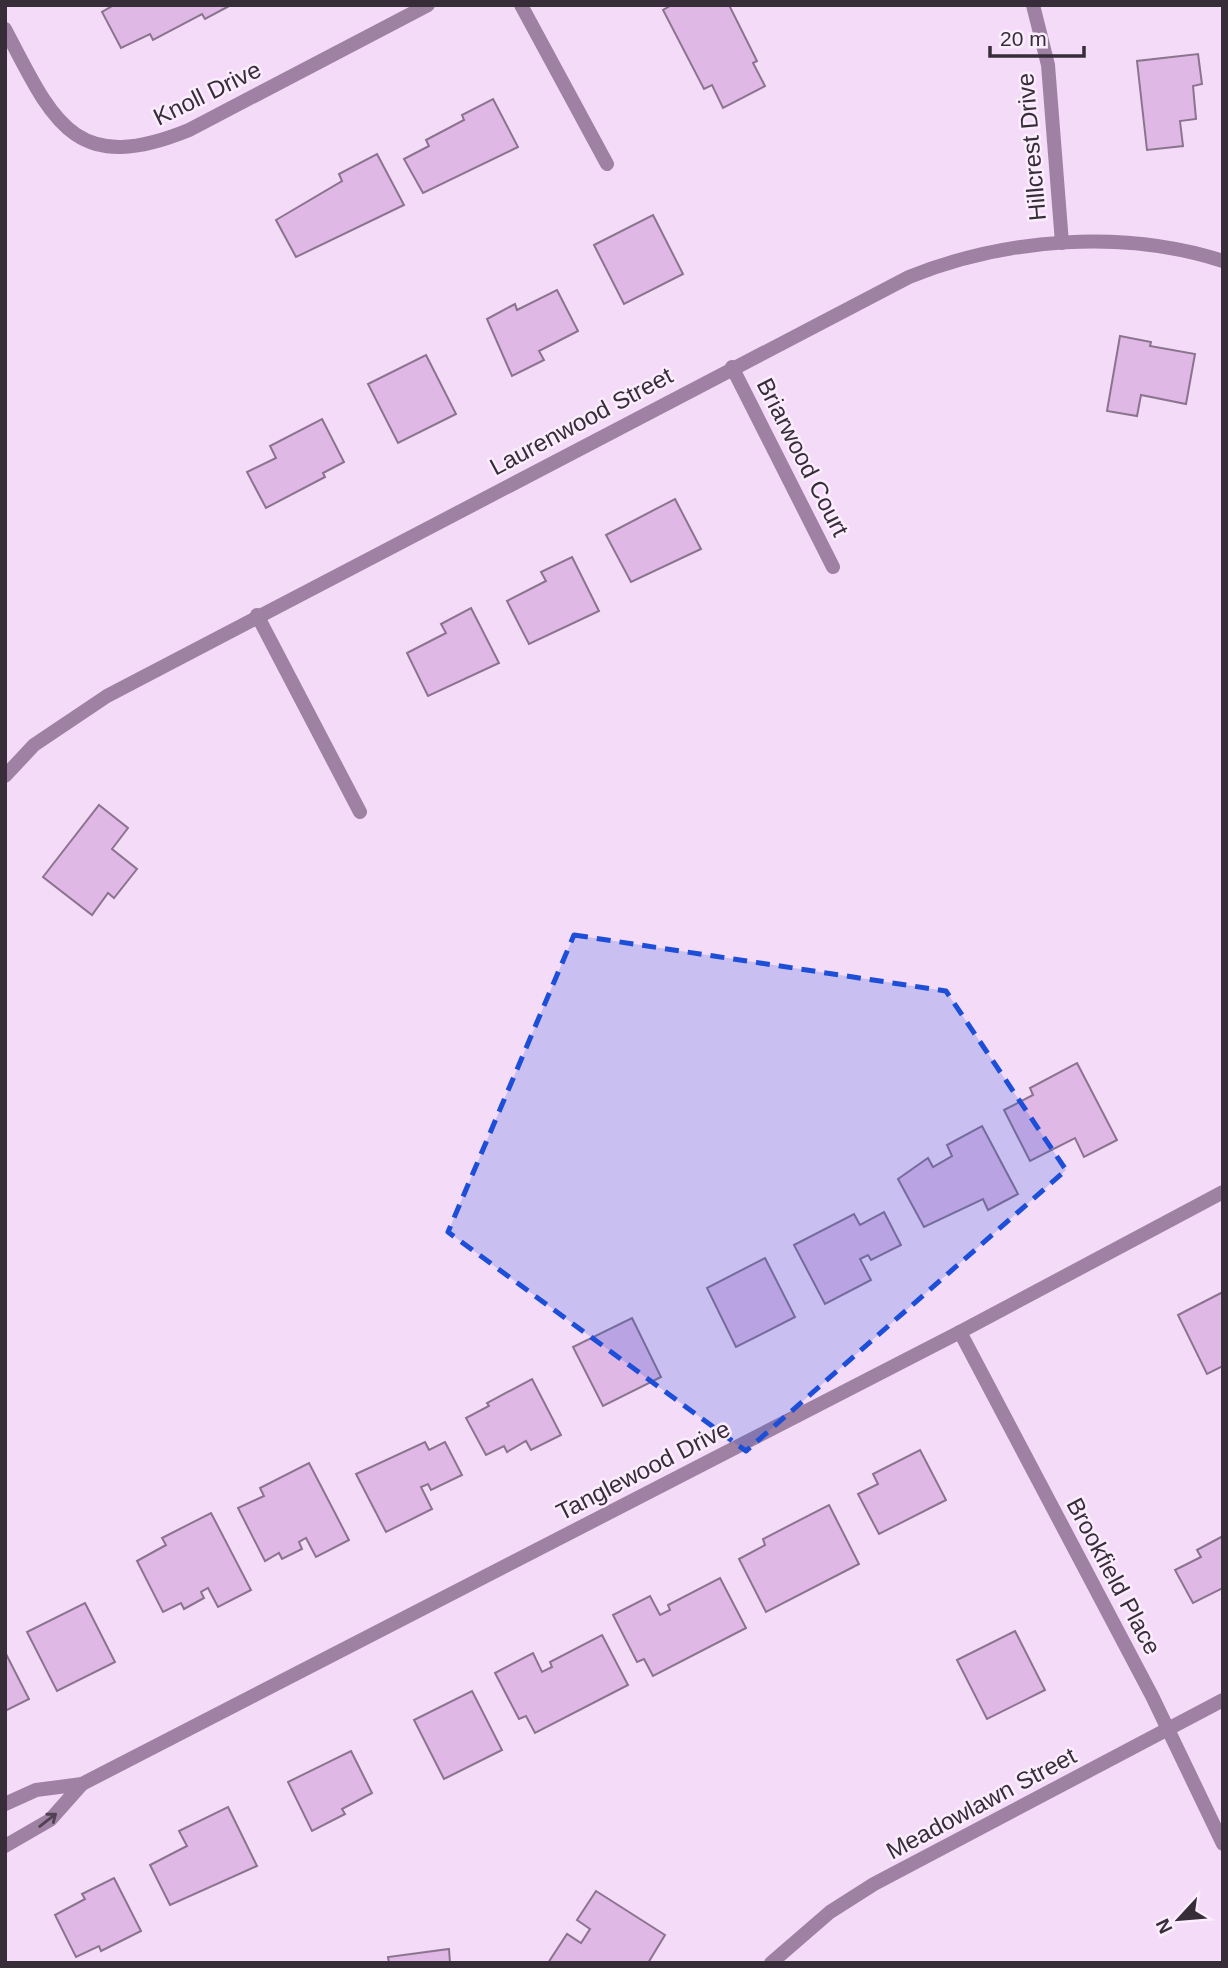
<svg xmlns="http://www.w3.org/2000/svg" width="1228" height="1968" font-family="Helvetica,sans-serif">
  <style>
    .building { fill: #e0b8e5; stroke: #8a748e; stroke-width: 2 }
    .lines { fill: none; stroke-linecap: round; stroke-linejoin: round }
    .street { stroke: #9f81a3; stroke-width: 14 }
    .oneway { stroke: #514253 }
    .marked { fill: #1d4ed8; fill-opacity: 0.2; stroke: #1d4ed8; stroke-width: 5; stroke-dasharray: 14 9; stroke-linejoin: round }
    .labels { text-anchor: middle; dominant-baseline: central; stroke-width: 5; stroke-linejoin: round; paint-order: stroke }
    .street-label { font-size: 24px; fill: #372d38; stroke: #fbecfe }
  </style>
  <rect width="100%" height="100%" fill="#f4dbf8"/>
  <!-- building -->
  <g class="building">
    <polygon points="114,5 231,5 205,19 202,14 153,40 150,34 121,48 102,12"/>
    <polygon points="672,5 729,5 757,61 753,63 765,86 723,108 712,85 704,89 663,10"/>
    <polygon points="1198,54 1202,84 1193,86 1196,119 1180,121 1183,146 1147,150 1137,61"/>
    <polygon points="493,99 518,147 423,193 404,159 429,146 426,140 464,120 462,115"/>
    <polygon points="377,154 404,205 296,257 276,220 342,181 339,174"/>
    <polygon points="653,215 683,274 624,304 594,245"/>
    <polygon points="557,290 578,331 539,351 544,360 512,376 487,319 515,304 517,310"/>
    <polygon points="1120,336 1151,342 1150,346 1195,354 1186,404 1141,395 1137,416 1107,411"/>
    <polygon points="426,355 456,414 398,443 368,384"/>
    <polygon points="322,419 344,462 323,473 325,477 266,508 247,472 276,458 270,446"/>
    <polygon points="675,499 701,549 631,582 606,535"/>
    <polygon points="572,557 599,611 529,644 507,601 546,581 541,572"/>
    <polygon points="471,608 499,663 428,696 407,653 446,633 441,624"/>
    <polygon points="99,805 128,828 112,849 137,869 114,898 108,893 92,915 43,877"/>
    <polygon points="1077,1063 1117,1140 1084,1157 1075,1138 1030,1161 1004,1110 1033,1095 1030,1088"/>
    <polygon points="982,1126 1018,1194 988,1210 983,1199 924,1227 898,1179 928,1158 933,1167 952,1156 947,1145"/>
    <polygon points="884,1212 901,1245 871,1260 868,1255 860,1259 871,1280 825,1304 794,1245 854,1214 860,1225"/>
    <polygon points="765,1258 795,1317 736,1347 707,1288"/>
    <polygon points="1223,1292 1223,1366 1207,1374 1178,1315"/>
    <polygon points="632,1318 661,1377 603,1406 573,1347"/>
    <polygon points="532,1379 561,1435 531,1450 526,1441 507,1452 504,1446 486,1455 466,1418 489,1406 487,1403"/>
    <polygon points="425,1442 429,1450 445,1442 462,1475 431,1490 428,1484 421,1487 432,1509 386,1532 356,1474"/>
    <polygon points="920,1450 946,1500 879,1534 858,1494 878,1484 873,1474"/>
    <polygon points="309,1463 349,1540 316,1557 306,1538 299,1542 302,1549 282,1559 279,1553 265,1561 238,1508 264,1496 260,1488"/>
    <polygon points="829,1505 859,1564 766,1612 739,1559 765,1545 763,1539"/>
    <polygon points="211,1513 251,1590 218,1607 208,1588 201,1592 204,1598 184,1609 181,1603 163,1612 137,1561 166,1545 162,1538"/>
    <polygon points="1223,1536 1223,1588 1193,1603 1175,1570 1201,1557 1197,1550"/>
    <polygon points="720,1578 746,1628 653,1676 644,1659 637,1662 613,1615 650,1596 660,1615 670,1610 668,1605"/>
    <polygon points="85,1603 115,1662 57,1691 27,1632"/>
    <polygon points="1015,1631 1045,1690 987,1719 957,1660"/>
    <polygon points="602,1635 628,1685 535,1733 526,1716 519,1719 495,1673 533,1653 542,1672 552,1667 550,1662"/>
    <polygon points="5,1652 29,1699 5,1711"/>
    <polygon points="472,1691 502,1750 444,1779 414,1720"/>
    <polygon points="351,1751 372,1793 342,1809 345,1814 312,1831 288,1782"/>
    <polygon points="228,1807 257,1866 170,1905 150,1865 187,1846 179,1831"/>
    <polygon points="114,1878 141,1931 101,1951 99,1946 76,1957 55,1915 85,1899 82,1894"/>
    <polygon points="596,1891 665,1935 648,1963 548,1963 567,1934 581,1943 590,1929 577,1920"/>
    <polygon points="449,1949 450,1963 389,1963 388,1957"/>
  </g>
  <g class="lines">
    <!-- street -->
    <g class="street">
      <polyline points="521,5 607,164"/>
      <polyline points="1033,5 1048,65 1062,243"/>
      <path d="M5,29C53,121 74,177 189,130L428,5"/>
      <polyline points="732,367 833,567"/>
      <polyline points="257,615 360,812"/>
      <path d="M5,776L34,745L107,696L909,277C1006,238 1123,229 1223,261"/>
      <polyline points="960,1332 1152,1696 1223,1844"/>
      <polyline points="5,1804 36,1790 82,1784 960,1332 1223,1192"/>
      <polyline points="5,1846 50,1820 82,1784"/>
      <polyline points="771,1963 830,1912 874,1884 1223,1700"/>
    </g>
  </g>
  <!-- one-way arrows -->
  <defs><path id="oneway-shaft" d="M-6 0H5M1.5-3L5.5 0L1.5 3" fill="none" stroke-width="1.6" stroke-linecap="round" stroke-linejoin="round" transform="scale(1.75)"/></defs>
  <use class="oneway" href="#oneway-shaft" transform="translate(48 1820) rotate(-38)"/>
  <!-- marked area -->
  <path class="marked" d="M574,935L946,991L1066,1170L746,1451L448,1232Z"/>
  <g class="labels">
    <!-- street labels -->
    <g class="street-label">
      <text transform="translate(207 93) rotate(-26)">Knoll Drive</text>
      <text transform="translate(1031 147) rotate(-95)">Hillcrest Drive</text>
      <text transform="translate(581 421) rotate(-28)">Laurenwood Street</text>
      <text transform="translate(803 457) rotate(63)">Briarwood Court</text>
      <text transform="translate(643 1470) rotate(-27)">Tanglewood Drive</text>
      <text transform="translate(1114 1576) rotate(62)">Brookfield Place</text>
      <text transform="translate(981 1803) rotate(-28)">Meadowlawn Street</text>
    </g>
  </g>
  <!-- border -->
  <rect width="1228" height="1968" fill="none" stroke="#372d38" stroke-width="14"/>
  <!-- north arrow -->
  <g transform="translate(1179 1919) rotate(244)" stroke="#fbecfe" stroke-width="5" paint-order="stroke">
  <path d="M0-5L12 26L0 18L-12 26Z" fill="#372d38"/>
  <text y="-10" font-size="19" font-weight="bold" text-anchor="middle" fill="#372d38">N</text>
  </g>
  <!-- scale -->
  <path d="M990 46v10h94v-10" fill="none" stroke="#372d38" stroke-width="3.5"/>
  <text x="1000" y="46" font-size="21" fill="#372d38" stroke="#fbecfe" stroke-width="5" paint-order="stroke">20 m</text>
</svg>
